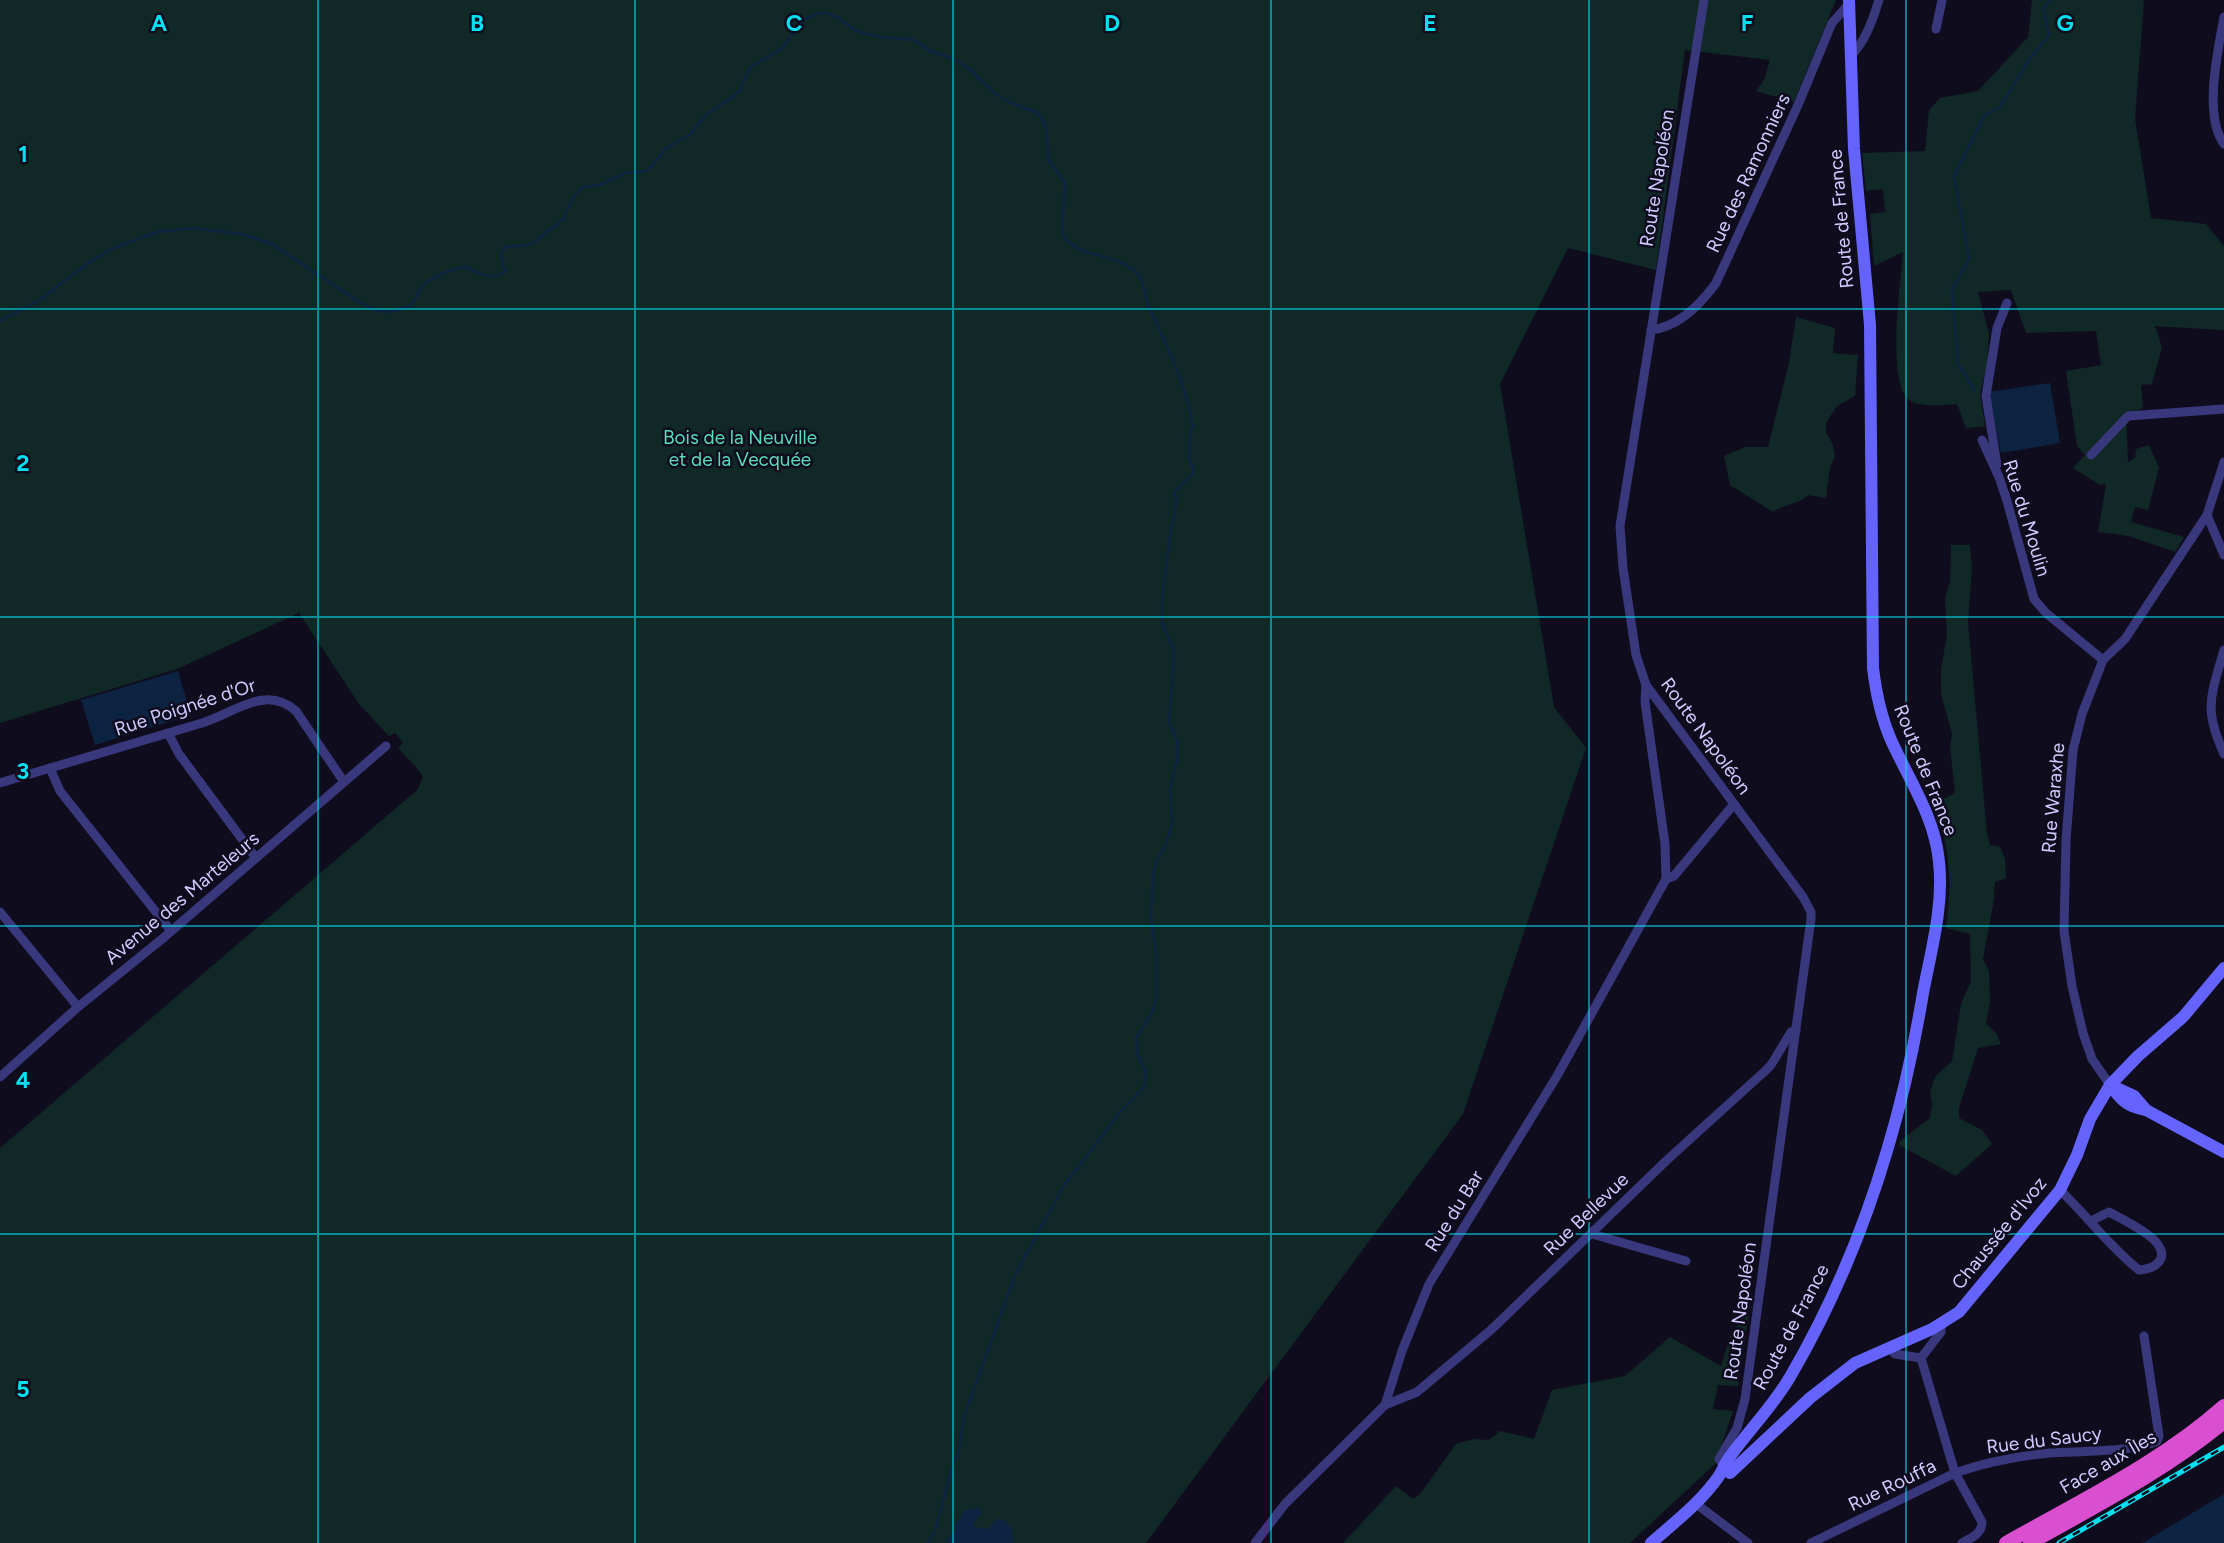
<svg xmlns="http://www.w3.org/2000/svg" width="2224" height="1543" font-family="Figtree,sans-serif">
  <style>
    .green { fill: #102826 }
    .water { fill: #0d2342 }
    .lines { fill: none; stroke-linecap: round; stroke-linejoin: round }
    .stream { stroke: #0d2342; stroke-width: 2.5 }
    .minor { stroke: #39387d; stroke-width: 9 }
    .secondary { stroke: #6464fc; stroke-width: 12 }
    .trunk { stroke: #da4ed0; stroke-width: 14 }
    .rail-casing { stroke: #04e0f0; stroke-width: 5 }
    .rail { stroke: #0f0c1e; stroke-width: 2.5; stroke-dasharray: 8; stroke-linecap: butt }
    .grid { fill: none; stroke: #04e0f0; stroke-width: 2; stroke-opacity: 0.55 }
    .labels { text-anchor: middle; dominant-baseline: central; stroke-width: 5; stroke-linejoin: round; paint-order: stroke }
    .street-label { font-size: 19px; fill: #cfcbfe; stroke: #0f0c1e }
    .park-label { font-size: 19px; fill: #59dcb7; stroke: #0f0c1e }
    .grid-label { font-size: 23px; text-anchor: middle; font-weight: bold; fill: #04e0f0; stroke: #0f0c1e; stroke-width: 5; stroke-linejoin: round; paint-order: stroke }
  </style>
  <rect width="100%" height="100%" fill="#0f0c1e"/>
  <!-- green -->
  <g class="green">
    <polygon points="0,0 1836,0 1794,102 1756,91 1764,80 1770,60 1685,50 1656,270 1568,248 1500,384 1554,707 1586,748 1463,1114 1146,1543 0,1543 0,1148 417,790 423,777 416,767 398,748 403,743 395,733 389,736 359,704 299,613 177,669 0,723"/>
    <path d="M2032,0H2144L2135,119L2151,218L2206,224L2224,246V330L2155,326L2162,347L2152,384L2141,385L2143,408L2126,415L2128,462L2135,458L2136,449L2149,445L2159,468L2148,510L2135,507L2131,522L2184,537L2175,552L2129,536L2098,532L2106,484L2100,485L2073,468L2085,455L2077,446L2066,371L2101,365L2096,331L2026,333L2011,290L1978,292L1989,334L1987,365L1980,394L1985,426L1966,428L1957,404C1943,405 1921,408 1909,400C1886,382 1901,281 1903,252L1874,266L1870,214L1885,212L1883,189L1866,191L1862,153L1925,151L1929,110L1940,98L1978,91L2028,37Z"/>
    <path d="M1796,317L1835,328L1833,353L1858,355L1855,396L1837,406L1826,423V432L1833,445L1835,457L1830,467L1826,498L1808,495C1798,505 1784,504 1773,512L1730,485L1724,456L1745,447H1768L1789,363Z"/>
    <path d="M1951,545H1970L1972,569L1968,622L1987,834L1990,845L2000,847L2005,859L2006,878L1995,882L1994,899L1983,959L1989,971L1990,1001L1986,1024L1996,1033L2001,1044L1978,1048L1959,1108V1118L1982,1130L1992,1144L1956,1176L1899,1145L1900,1141L1930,1118L1932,1104L1930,1092L1935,1077L1952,1061L1961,1004L1971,981L1970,934L1946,928C1953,880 1949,848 1935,803L1955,793L1950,747L1952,734L1941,694V670L1947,634L1945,598L1950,582Z"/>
    <polygon points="1749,1313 1738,1386 1718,1385 1713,1409 1733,1411 1716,1463 1630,1543 1343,1543 1396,1486 1413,1499 1420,1494 1456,1444 1474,1439 1489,1440 1500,1431 1534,1439 1552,1390 1625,1376 1670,1337 1721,1366 1731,1333"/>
  </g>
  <!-- water -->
  <g class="water">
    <polygon points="2050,383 2060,443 2001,453 1989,392"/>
    <polygon points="178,671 191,715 95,745 81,700"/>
    <polygon points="2224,1494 2224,1543 2142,1543 2144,1542"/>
    <polygon points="975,1508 980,1509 981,1513 974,1523 974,1527 988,1529 997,1519 1002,1519 1012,1528 1013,1543 949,1543 945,1540 955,1533 955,1526 965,1510"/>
  </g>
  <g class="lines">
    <!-- stream -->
    <g class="stream">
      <path d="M0,321L38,301L91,261L114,248L157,232L193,228L241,234L270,243L358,301L377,311L391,312L410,306C415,301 416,297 419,291C428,276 450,270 466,267C480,274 490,281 505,272L501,255L505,247L529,245L536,241L563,219L574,196L582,187L600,185L625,173L646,171L651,167L666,148L689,135L707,114L739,92L750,67L781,49L805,19L819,13H826L839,18L856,31L880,37L914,40L930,51L954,59L968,68L993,92L1011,103L1036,112L1042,118L1047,132L1048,159L1065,183L1062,234C1079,260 1109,251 1132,269C1147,280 1142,292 1149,307C1167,347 1186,383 1193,428L1190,431L1189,461L1194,468L1193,474L1174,492L1177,501L1171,529L1162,598V623L1174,651L1169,723L1177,740L1178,755L1170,790L1172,822L1167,842L1156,862L1153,876L1151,918L1156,954V995L1154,1008L1136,1039L1138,1055L1146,1073L1144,1087L1120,1112L1063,1187L1015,1275L964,1417L958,1455L953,1463L935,1531L928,1543"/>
      <polyline points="1975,391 1958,364 1952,290 1969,259 1954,176 1984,116 2000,107 2028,61 2049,35 2043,9 2051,0"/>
    </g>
    <!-- minor -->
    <g class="minor">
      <polyline points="1704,0 1620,526 1623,568 1636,655 1646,685 1803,897 1811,912 1811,919 1745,1399 1737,1428 1719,1459 1724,1466"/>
      <path d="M2224,17C2218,50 2203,116 2224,144"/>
      <polyline points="1936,29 1942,0"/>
      <path d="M1850,57C1866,40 1872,22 1879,0"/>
      <path d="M1651,330C1679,327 1700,305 1716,283L1798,105L1832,23L1849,4"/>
      <polyline points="1982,440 1999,477 2007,501 2034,599 2046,613 2103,660"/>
      <polyline points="2091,455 2128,416 2224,409"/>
      <polyline points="1997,465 1986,396 1997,328 2007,303"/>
      <polyline points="2207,515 2224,555"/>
      <path d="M2224,650C2211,696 2203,708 2224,754"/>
      <polyline points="1646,685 1645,702 1665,844 1666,879 1674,876 1734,804"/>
      <polyline points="168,733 179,754 256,858"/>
      <polyline points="50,768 60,791 171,931"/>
      <path d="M0,783L202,723C235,713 265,684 296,711L344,782"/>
      <polyline points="0,912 78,1007"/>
      <polyline points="0,1077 78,1007 162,939 386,746"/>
      <polyline points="2110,1085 2092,1059 2083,1033 2072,986 2064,931 2066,840 2073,750 2082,714 2103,660 2125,639 2207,515 2224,462"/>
      <path d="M2060,1190C2088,1217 2109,1246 2139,1270C2155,1269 2170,1259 2156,1242C2147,1231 2122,1219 2109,1212L2091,1221"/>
      <polyline points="1592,1234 1686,1261"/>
      <polyline points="1889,1347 1895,1354 1921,1358 1941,1332 1941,1325"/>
      <polyline points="1385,1405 1417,1392 1492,1329 1667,1160 1764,1072 1771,1065 1791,1032 1796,1031"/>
      <polyline points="1695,1503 1748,1543"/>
      <polyline points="1255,1543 1285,1504 1385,1405 1402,1351 1429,1284 1557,1076 1666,879"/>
      <polyline points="1811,1543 1955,1473 1921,1358"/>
      <path d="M1962,1543C1971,1538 1982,1534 1982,1522L1955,1473C1986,1462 2018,1456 2050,1453C2077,1451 2135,1452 2157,1441L2159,1436L2144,1336"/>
    </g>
    <!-- secondary -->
    <g class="secondary">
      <polyline points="2110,1085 2134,1096 2146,1110 2224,1152"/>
      <path d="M2110,1085C2121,1100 2127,1107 2146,1110"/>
      <polyline points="1724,1466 1730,1473 1810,1398 1855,1363 1932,1329 1959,1312 2060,1190 2077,1155 2090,1119 2110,1085 2138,1056 2183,1017 2224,968"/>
      <path d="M1651,1543C1675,1522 1701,1502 1719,1476C1723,1470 1725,1463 1729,1458C1749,1430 1773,1406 1790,1377C1859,1259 1901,1127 1923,993C1931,951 1944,905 1939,862C1935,817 1909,780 1891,740C1881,717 1876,693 1873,668L1870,325L1854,149L1849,0"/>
    </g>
    <!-- trunk -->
    <g class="trunk">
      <path d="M2006,1543C2080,1501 2160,1463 2224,1406"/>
      <path d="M2030,1543C2096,1506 2165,1471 2224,1422"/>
    </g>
    <!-- rail casing -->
    <g class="rail-casing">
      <polyline id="rail" points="2059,1543 2224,1447"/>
    </g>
    <!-- rail -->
    <use href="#rail" class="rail"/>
  </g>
  <!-- grid -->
  <path class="grid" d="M318,0V1543M635,0V1543M953,0V1543M1271,0V1543M1589,0V1543M1906,0V1543M0,309H2224M0,617H2224M0,926H2224M0,1234H2224"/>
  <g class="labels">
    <!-- street labels -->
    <g class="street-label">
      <text transform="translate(1748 173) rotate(-65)">Rue des Ramonniers</text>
      <text transform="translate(1657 178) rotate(-81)">Route Napoléon</text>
      <text transform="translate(1841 219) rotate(-95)">Route de France</text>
      <text transform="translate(2027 518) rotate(73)">Rue du Moulin</text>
      <text transform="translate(185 707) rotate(-18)">Rue Poignée d'Or</text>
      <text transform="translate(1706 736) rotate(54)">Route Napoléon</text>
      <text transform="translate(1926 770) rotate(68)">Route de France</text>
      <text transform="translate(2053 798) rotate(-85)">Rue Waraxhe</text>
      <text transform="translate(182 898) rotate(-40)">Avenue des Marteleurs</text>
      <text transform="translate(1454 1211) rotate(-58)">Rue du Bar</text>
      <text transform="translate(1586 1214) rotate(-44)">Rue Bellevue</text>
      <text transform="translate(1999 1233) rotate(-51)">Chaussée d'Ivoz</text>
      <text transform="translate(1740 1311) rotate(-82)">Route Napoléon</text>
      <text transform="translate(1791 1327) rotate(-62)">Route de France</text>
      <text transform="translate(2044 1440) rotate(-7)">Rue du Saucy</text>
      <text transform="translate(2108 1462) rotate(-30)">Face aux Îles</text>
      <text transform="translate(1892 1485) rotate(-26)">Rue Rouffa</text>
    </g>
    <!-- park labels -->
    <g class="park-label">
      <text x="740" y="437">Bois de la Neuville<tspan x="740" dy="22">et de la Vecquée</tspan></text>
    </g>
  </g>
  <g class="grid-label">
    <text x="159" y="31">A</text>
    <text x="477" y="31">B</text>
    <text x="794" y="31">C</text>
    <text x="1112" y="31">D</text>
    <text x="1430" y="31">E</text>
    <text x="1747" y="31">F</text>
    <text x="2065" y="31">G</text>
    <text x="23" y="162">1</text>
    <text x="23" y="471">2</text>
    <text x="23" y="779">3</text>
    <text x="23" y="1088">4</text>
    <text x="23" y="1397">5</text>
  </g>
</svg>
